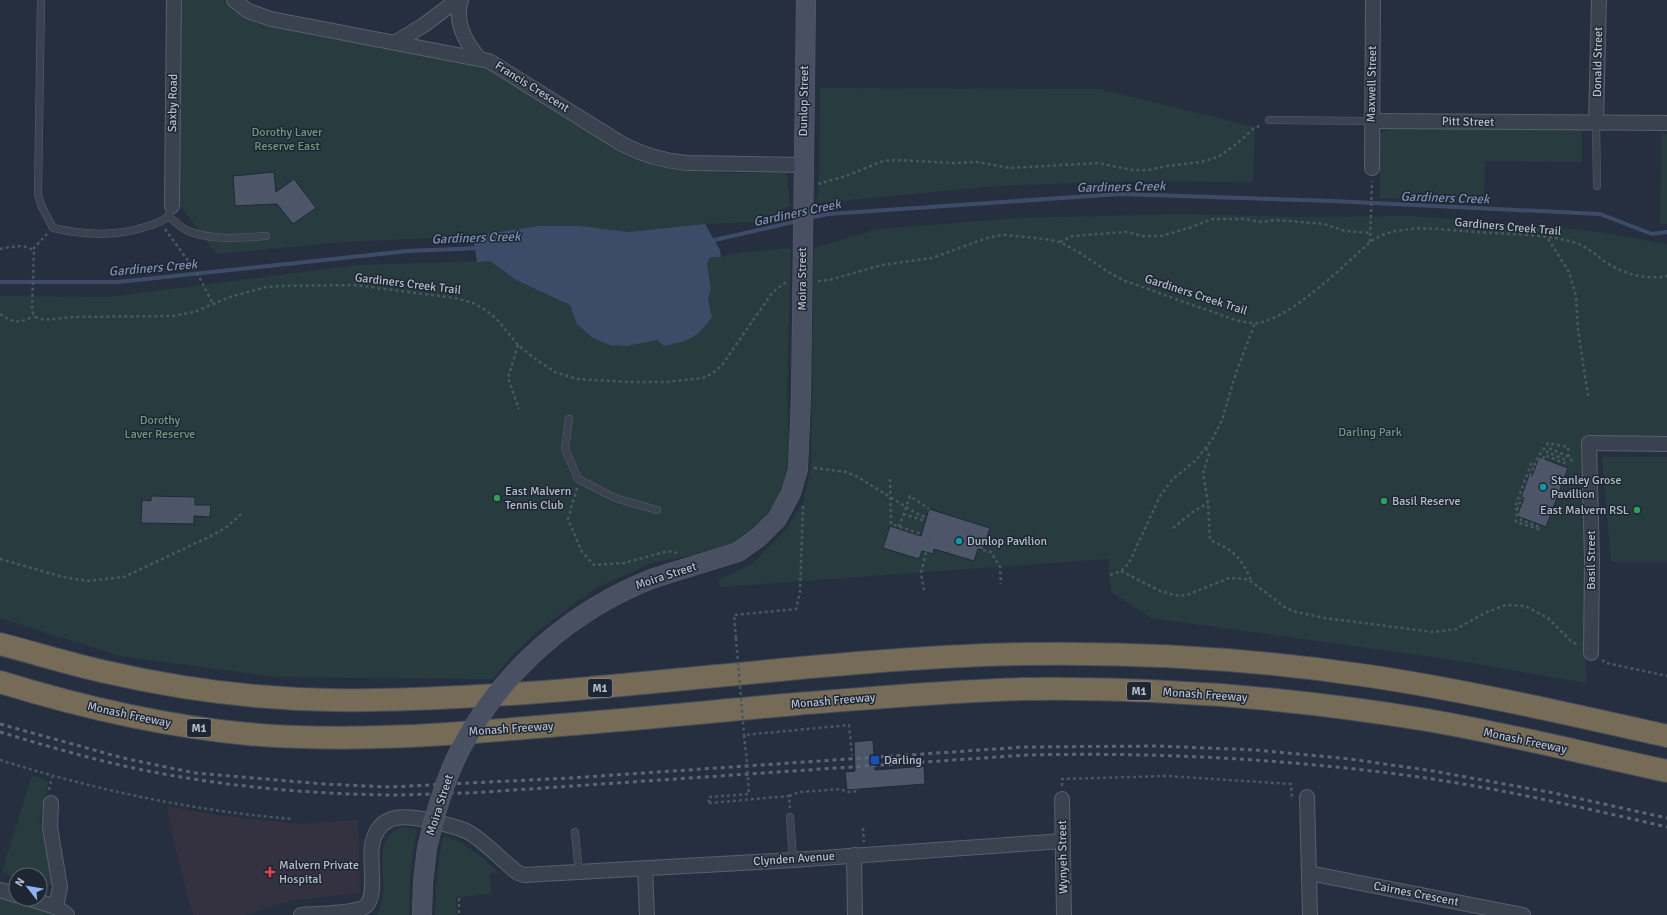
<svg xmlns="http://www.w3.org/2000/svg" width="1667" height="915" font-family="Signika,sans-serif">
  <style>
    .medical { fill: #343240 }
    .green { fill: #283c40 }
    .water { fill: #3c4c68 }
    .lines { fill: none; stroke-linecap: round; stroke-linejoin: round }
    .stream { stroke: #3c4c68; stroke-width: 4 }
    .building { fill: #4c5668; stroke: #202836 }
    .service-casing { stroke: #585f6d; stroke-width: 8 }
    .minor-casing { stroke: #585f6d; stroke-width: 16 }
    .secondary-casing { stroke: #585f6d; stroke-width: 20 }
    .motorway-casing { stroke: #444c5a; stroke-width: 24 }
    .path { stroke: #46595d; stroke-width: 2.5; stroke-dasharray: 3 3; stroke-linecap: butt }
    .service { stroke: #3a414f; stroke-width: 7 }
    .minor { stroke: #3a414f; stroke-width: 14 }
    .secondary { stroke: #485062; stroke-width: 19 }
    .motorway { stroke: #756b57; stroke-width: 22 }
    .rail { stroke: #5c6576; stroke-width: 3; stroke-dasharray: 4 4; stroke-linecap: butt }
    .secondary-bridge-casing { stroke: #585f6d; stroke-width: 20; stroke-linecap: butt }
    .path-bridge { stroke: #46595d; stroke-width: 2.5; stroke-dasharray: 3 3; stroke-linecap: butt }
    .secondary-bridge { stroke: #485062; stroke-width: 19 }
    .culture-dot { fill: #0f9aa8; stroke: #1e2634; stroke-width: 1.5 }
    .leisure-dot { fill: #2e9e5b; stroke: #1e2634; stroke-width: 1.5 }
    .transit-dot { fill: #1a4fb4; stroke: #1e2634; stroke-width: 1.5 }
    .health-dot { fill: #e0444e; stroke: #1e2634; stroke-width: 1.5 }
    .labels { text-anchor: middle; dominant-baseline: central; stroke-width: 3; stroke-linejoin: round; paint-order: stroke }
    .shield { fill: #1e2634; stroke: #88909d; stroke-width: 1 }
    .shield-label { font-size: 11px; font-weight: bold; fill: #b6bdca }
    .street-label { font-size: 12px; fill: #b6bdca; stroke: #1e2634 }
    .park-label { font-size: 12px; fill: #6e9a7a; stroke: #1e2634 }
    .poi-label { font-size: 12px; fill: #b6bdca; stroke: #1e2634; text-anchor: start }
    .water-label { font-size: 13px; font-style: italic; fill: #7e91b1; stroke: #1e2634 }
  </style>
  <rect width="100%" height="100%" fill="#262f3f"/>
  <!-- medical -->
  <polygon class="medical" points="167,806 217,815 299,824 358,820 360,893 289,901 246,915 193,915 176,851"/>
  <!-- green -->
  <g class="green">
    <path d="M181,0H223L242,16L264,26L484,67L622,152C669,178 735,172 787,173L790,206L768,218L754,222L705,224L628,232L581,226H538L473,236L343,242L216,254L179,204Z"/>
    <polygon points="820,88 1099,89 1255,127 1253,182 1136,181 997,186 817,203 819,187"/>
    <polygon points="1388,127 1582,130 1582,162 1485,161 1484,202 1380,198 1380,134"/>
    <polygon points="1661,134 1667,134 1667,224 1660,224"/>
    <polygon points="1182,214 1298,217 1409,216 1535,225 1606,233 1667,244 1667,444 1585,445 1586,683 1454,660 1151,618 1111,592 1108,559 720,587 718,580 752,564 787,528 803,503 811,468 814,248 878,229 1019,218"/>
    <polygon points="791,248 787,397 789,450 784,483 773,506 754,529 734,543 688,556 651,563 597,588 578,601 537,632 516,652 492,679 277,677 120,656 0,618 0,296 108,297 358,265 490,261 516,280 570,305 577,324 627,346 657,340 711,317 708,299 711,289 707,264 710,257 721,257 736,253"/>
    <polygon points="1602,457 1667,457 1667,562 1611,562"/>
    <polygon points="32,775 49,781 39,822 45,827 52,883 48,887 40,885 40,875 16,875 16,877 2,872"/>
    <path d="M403,827L417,829C411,857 409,886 409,915H377C379,909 382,904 383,898C387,872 371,838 403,827Z"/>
    <path d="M443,836C467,842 482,858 500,874L490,873L491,894L456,897L457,915H435L437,873Z"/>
    <polygon points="0,897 56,915 0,915"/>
  </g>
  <!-- water -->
  <path class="water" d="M705,224L720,250L721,257H710L707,264L711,289L708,299L712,317C695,340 690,340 664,346L657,340L627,346L610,345L593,338L577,324L570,305L516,280L490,261L477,262L473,236L538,226H581L628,232Z"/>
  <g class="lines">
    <!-- stream -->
    <g class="stream">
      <polyline points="809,218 828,214 1120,194 1333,201 1600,214 1652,234 1667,232"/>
      <polyline points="710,241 798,221"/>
      <polyline points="0,282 118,282 408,251 479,248"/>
    </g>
  </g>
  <!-- building -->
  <g class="building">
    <polygon points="274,172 276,192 294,179 316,208 293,224 277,204 235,206 233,176"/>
    <polygon points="1539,457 1568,468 1546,527 1517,516 1524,498 1521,497 1529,475 1532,476"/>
    <polygon points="151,496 195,497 195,505 211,505 210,517 194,516 194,524 141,523 142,500 151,501"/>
    <polygon points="929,509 990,528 983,550 978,549 974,561 934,549 933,554 922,551 919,559 883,548 890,526 921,536"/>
    <polygon points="873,740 875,770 924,766 925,784 847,790 845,772 855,771 854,742"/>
  </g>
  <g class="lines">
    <!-- service casing -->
    <g class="service-casing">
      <g id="service">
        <path d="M41,0L38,195L42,207L53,228C84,235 117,237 148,226C155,224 162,222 167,217C170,214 171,209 172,206"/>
        <polyline points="1269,120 1371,121"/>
        <polyline points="1596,123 1597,186"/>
        <path d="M168,216C174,220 180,227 186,230C210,241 240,238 266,236"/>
        <polyline points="569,419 565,449 578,479 615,498 657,510"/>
        <polyline points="790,817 793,860"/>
        <polyline points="575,832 579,873"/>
      </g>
    </g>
    <!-- minor casing -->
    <g class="minor-casing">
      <g id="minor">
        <path d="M234,0L248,11L271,19L489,61L622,144C643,155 664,161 687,163L803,165"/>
        <path d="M461,0C454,22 465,41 478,57"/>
        <polyline points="396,42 424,25 457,0"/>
        <polyline points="1371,121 1667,123"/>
        <polyline points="1596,123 1599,0"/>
        <polyline points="1372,168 1373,0"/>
        <polyline points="172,206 174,0"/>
        <polyline points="1591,653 1592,560 1589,443 1667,444"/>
        <polyline points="1307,797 1310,915"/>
        <polyline points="1062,799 1064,915"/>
        <polyline points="51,803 50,827 60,887 56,907"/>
        <polyline points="854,855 855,915"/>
        <polyline points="645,869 647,915"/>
        <polyline points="1309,873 1523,915"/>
        <polyline points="0,890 16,895"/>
        <polyline points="30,899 56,907 67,915"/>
        <path d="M301,915C316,913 357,915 367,905C377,893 369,861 372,845C379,809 410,816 436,822C447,825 459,827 468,832C486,842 501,860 518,873L524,875L793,860L1063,841"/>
      </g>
    </g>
    <!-- secondary casing -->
    <g class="secondary-casing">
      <g id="secondary">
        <polyline points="654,578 738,552 759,537 777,519 791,493 798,469 801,397 806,0"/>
        <polyline points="422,915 423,883 427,848"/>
      </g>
    </g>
    <!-- motorway casing -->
    <g class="motorway-casing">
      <g id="motorway">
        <path d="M0,644C35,653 70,664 106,672C180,689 257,699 332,700C374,701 417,699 459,697C647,688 835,658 1023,654C1138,652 1255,659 1369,676C1469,691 1568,714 1667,736"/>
        <path d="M0,682C81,707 163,726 248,734C352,743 456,734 560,725C638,719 717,711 796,704C871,698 947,691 1023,689C1159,687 1294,698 1427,720C1508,734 1587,754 1667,771"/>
      </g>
    </g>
    <!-- path -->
    <g class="path">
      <polyline points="818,184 846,176 883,161 895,160 954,163 977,162 1010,168 1098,163 1132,170 1148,170 1167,166 1201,162 1218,157 1239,142 1253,129 1261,125"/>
      <polyline points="165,229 197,273 213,304"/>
      <polyline points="1548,239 1569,272 1576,296 1578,330 1588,396"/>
      <polyline points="1060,242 1072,236 1126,232 1142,236 1161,236 1192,227 1212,219 1245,219 1262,222 1277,220 1324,224 1345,231 1371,233"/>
      <polyline points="1370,242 1372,181"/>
      <path d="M0,249C11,247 25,243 34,251L32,311L35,317L45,320L72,317L172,316L194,312L230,297L266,287L280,286L354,285L455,298L473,303L481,307L496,318L518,345L534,358L555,372L577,379L629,382H666L703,378L713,373L722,365L772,293L783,284L787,282"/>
      <polyline points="33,249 47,234"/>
      <path d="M818,281L829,280L882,265L932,258L984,239L996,236L1006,235L1045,239L1060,242L1080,253L1110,273L1125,281C1155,291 1184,303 1214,312C1226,317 1241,323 1255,323C1287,322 1346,264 1370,242C1380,235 1391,231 1404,230C1427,226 1453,231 1476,232C1506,234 1548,234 1576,243C1587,247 1595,254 1604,261C1623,274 1644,280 1667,276"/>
      <path d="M0,314C14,323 18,324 34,316"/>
      <polyline points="518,345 508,378 519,409"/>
      <path d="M1206,448L1209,454L1203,473L1208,503L1210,540C1236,552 1240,556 1252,582"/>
      <polyline points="1543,459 1545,455 1564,463 1566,460 1547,452 1549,448 1569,457 1573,462"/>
      <polyline points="814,468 846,472 856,476 916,513 927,518"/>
      <polyline points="1530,476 1534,466"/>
      <polyline points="890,479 891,524 930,537 921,573 924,590"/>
      <polyline points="577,488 568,519 582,552 594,565 624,563 668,551 677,553"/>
      <polyline points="1517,510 1522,498"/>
      <polyline points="903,514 926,521"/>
      <polyline points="1521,518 1521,520 1540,527 1539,529 1516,522 1517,510 1515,507 1531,464 1534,466 1538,457 1548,443 1568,447 1569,457"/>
      <polyline points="899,527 910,496 929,509"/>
      <polyline points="1173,528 1194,511 1208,503"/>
      <polyline points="983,550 991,552 1000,567 1001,584"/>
      <polyline points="0,559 63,577 87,581 124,577 213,535 228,526 241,514"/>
      <polyline points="1121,571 1160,591 1179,596 1187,595 1229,578 1246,579 1252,582 1286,608 1296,612 1325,618 1433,632 1456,629 1487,612 1506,605 1525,606 1548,618 1570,640 1577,645"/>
      <polyline points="1110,575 1121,571 1129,563 1160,496 1172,480 1196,460 1212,440 1222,420 1236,373 1255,323"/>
      <polyline points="736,638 734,615 796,609 800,592 803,506"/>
      <polyline points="1602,660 1606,663 1667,676"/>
      <path d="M0,760C95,790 194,811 293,819"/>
      <polyline points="747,762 744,735 849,725 852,755"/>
      <polyline points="1062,786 1062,779 1167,776 1291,784 1292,800"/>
      <polyline points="49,790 52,777"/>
      <polyline points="789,796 800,792 841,789 846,792 858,791"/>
      <polyline points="709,803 789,796 790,808"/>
      <polyline points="863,828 864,842"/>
      <polyline points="459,898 459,915"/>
    </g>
    <!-- service -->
    <use href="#service" class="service"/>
    <!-- minor -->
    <use href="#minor" class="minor"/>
    <!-- secondary -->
    <use href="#secondary" class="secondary"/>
    <!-- motorway -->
    <use href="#motorway" class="motorway"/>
    <!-- rail -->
    <g class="rail">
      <polyline points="0,724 123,758 195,773 324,784 389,787 570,778 1025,747 1157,746 1256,750 1350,759 1433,771 1554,793 1667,818"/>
      <path d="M0,732C50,747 101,762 153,772C231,787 312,794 391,795C417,795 444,793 470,793L1027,755C1159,752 1289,759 1419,777C1502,789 1585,808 1667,827"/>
    </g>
    <!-- secondary-bridge casing -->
    <g class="secondary-bridge-casing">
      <path id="secondary-bridge" d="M427,848C435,815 444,781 460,750C501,672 571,610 654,578"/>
    </g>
    <!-- path-bridge -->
    <g class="path-bridge">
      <polyline points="736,638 744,735"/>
      <polyline points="709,803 709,797 749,794 747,762"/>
    </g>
    <!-- secondary-bridge -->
    <use href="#secondary-bridge" class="secondary-bridge"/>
  </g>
  <!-- markers -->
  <g class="culture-dot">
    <circle cx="1543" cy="487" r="4"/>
    <circle cx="959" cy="541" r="4"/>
  </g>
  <g class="leisure-dot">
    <circle cx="497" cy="498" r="4"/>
    <circle cx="1384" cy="501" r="4"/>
    <circle cx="1637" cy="510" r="4"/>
  </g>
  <rect class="transit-dot" x="870" y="755" width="10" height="10" rx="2"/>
  <path class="health-dot" d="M268 866h4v4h4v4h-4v4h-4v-4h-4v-4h4z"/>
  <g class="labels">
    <!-- shield labels -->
    <g class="shield">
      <rect x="588" y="679" width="24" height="18" rx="3"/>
      <rect x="1127" y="682" width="24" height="18" rx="3"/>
      <rect x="187" y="719" width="24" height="18" rx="3"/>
    </g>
    <g class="shield-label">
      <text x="600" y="688">M1</text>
      <text x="1139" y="691">M1</text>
      <text x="199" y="728">M1</text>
    </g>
    <!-- street labels -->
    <g class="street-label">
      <text transform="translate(1598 62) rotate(-89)">Donald Street</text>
      <text transform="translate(1372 84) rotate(-89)">Maxwell Street</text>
      <text transform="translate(532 87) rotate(32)">Francis Crescent</text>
      <text transform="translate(804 101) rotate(-89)">Dunlop Street</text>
      <text transform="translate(173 103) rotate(-89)">Saxby Road</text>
      <text transform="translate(1468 122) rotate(1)">Pitt Street</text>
      <text transform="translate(1508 227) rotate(5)">Gardiners Creek Trail</text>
      <text transform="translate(802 279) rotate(-90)">Moira Street</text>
      <text transform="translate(408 284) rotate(7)">Gardiners Creek Trail</text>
      <text transform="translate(1196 295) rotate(18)">Gardiners Creek Trail</text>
      <text transform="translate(1591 560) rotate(-90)">Basil Street</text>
      <text transform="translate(666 576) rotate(-18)">Moira Street</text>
      <text transform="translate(1205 695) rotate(4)">Monash Freeway</text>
      <text transform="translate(833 701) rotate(-5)">Monash Freeway</text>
      <text transform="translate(129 715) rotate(12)">Monash Freeway</text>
      <text transform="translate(511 729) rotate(-4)">Monash Freeway</text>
      <text transform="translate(1525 741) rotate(12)">Monash Freeway</text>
      <text transform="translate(440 805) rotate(-72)">Moira Street</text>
      <text transform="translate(1063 857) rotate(-91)">Wynyeh Street</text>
      <text transform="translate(794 859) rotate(-4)">Clynden Avenue</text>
      <text transform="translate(1416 894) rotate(11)">Cairnes Crescent</text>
    </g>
    <!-- park labels -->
    <g class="park-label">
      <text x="287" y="132">Dorothy Laver<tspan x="287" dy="14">Reserve East</tspan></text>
      <text x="160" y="420">Dorothy<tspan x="160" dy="14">Laver Reserve</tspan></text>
      <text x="1370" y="432">Darling Park</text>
    </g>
    <!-- poi labels -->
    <g class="poi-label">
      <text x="1551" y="480">Stanley Grose<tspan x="1551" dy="14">Pavillion</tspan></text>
      <text x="505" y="491">East Malvern<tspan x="505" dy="14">Tennis Club</tspan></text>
      <text x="1392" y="501">Basil Reserve</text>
      <text x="1629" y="510" text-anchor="end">East Malvern RSL</text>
      <text x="967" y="541">Dunlop Pavilion</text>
      <text x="884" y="760">Darling</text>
      <text x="279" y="865">Malvern Private<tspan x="279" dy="14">Hospital</tspan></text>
    </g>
    <!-- water labels -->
    <g class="water-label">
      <text transform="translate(1121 187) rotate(-1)">Gardiners Creek</text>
      <text transform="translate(1445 198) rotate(2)">Gardiners Creek</text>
      <text transform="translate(797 213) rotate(-12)">Gardiners Creek</text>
      <text transform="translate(476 238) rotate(-2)">Gardiners Creek</text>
      <text transform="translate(153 268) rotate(-5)">Gardiners Creek</text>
    </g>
  </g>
  <!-- north arrow -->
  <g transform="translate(28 887) rotate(301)"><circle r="19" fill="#1e2634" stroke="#5b6270"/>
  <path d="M0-3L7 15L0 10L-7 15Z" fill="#8fb1f6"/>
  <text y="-6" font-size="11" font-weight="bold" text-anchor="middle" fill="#b6bdca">N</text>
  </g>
</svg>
